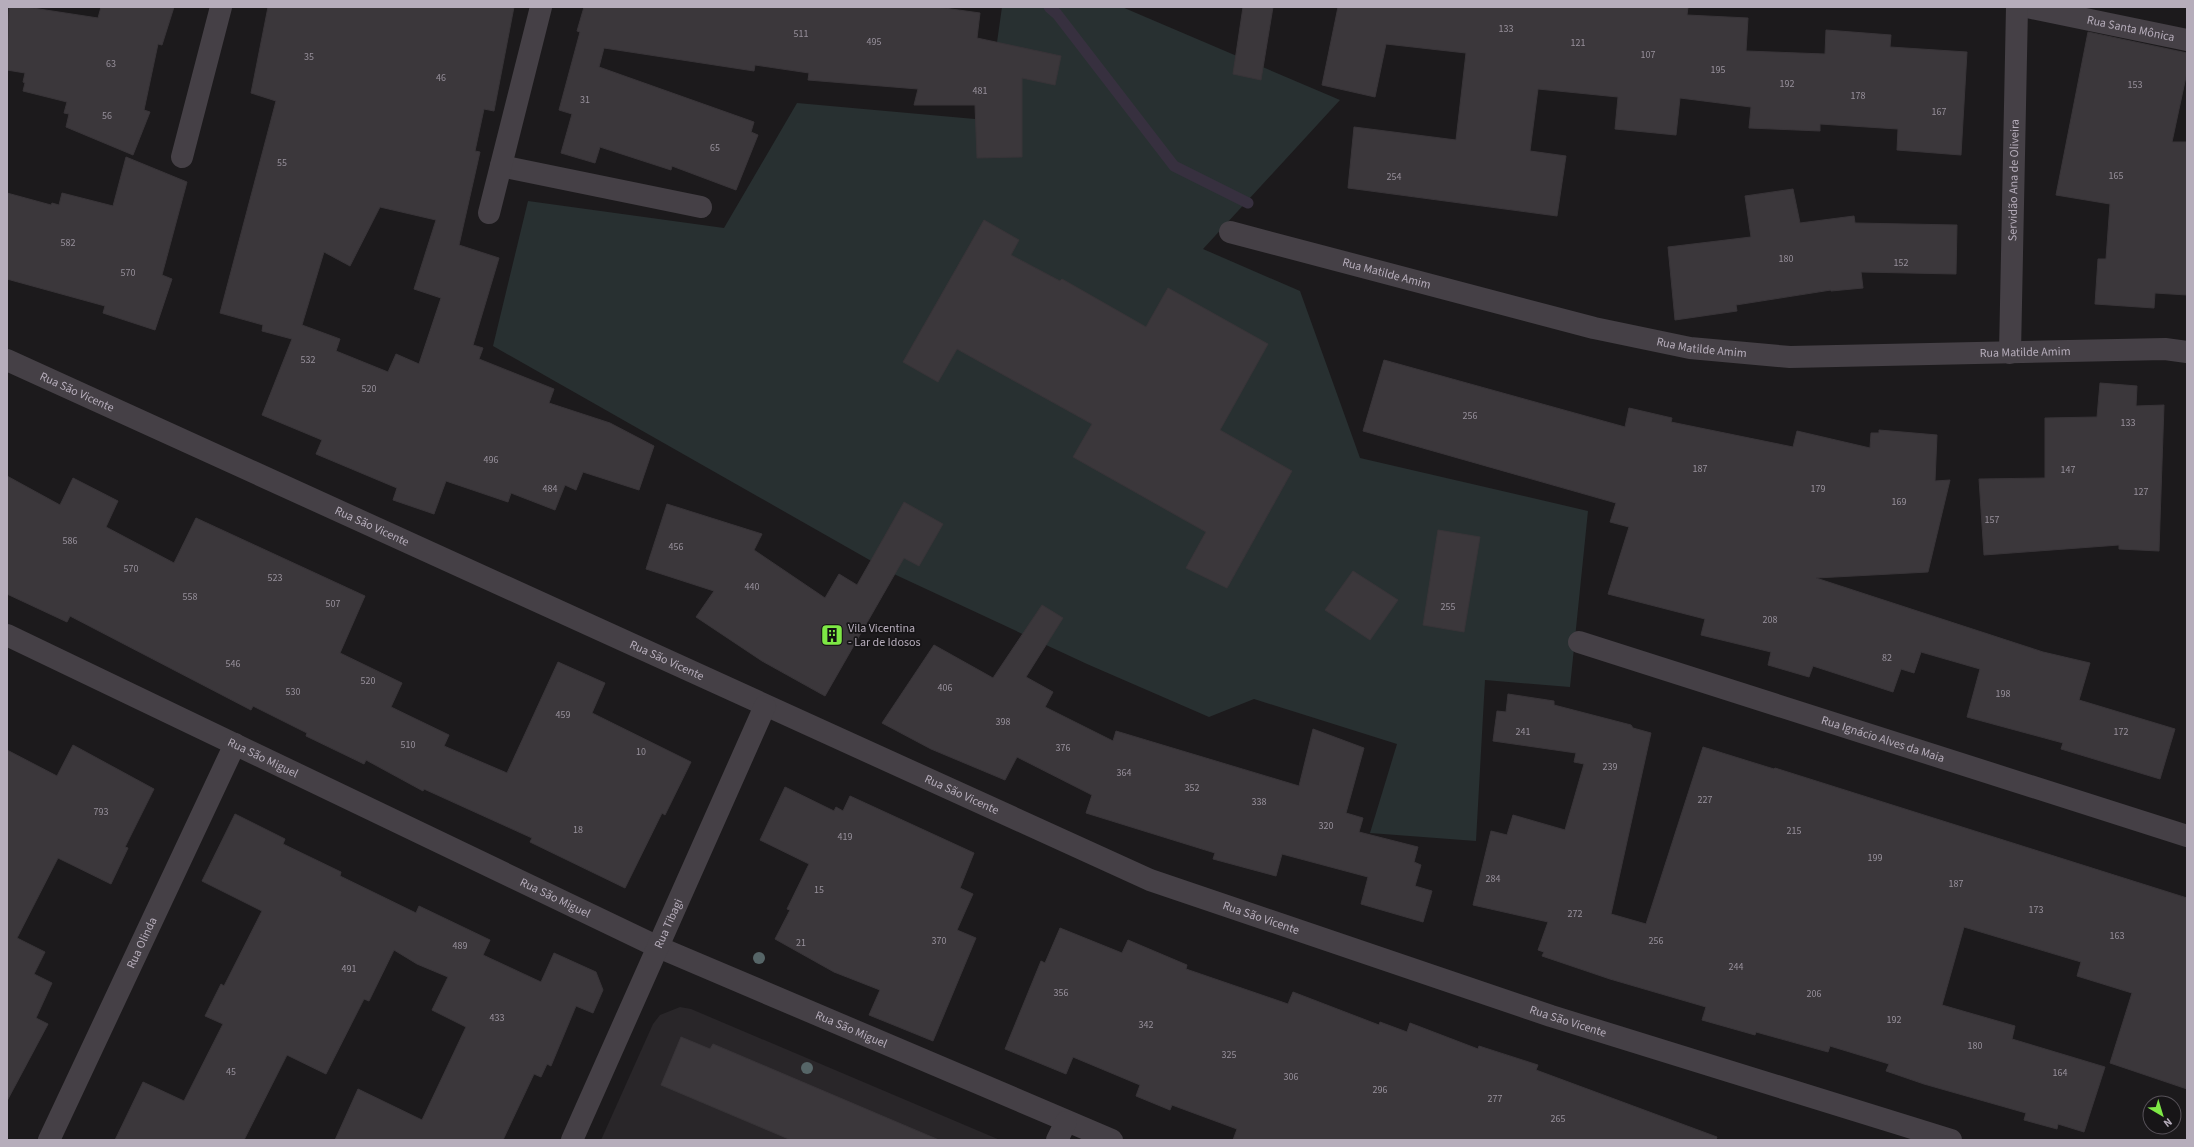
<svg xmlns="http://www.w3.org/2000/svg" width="2194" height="1147" font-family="'Source Sans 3',sans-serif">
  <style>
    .built { fill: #292629 }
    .green { fill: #283031 }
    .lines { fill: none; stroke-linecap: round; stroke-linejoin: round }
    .stream { stroke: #37303f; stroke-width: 11 }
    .building { fill: #3b373b; stroke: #383438; fill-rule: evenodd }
    .minor { stroke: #454046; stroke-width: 22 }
    .tree { fill: #566567 }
    .labels { text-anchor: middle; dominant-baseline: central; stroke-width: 3.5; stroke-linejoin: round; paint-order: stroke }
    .number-label { font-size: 10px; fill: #97909b }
    .street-label { font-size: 12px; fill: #b6adbb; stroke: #171517 }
    .poi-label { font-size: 12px; fill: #b6adbb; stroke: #171517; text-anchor: start }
  </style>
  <rect width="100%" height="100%" fill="#1c1a1c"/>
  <!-- built -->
  <polygon class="built" points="680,1007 691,1009 1000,1140 601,1140 653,1024 660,1015"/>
  <!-- green -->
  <polygon class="green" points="1002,7 1122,7 1340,100 1203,249 1300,291 1360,458 1588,511 1570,687 1485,680 1476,841 1370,833 1397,744 1254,699 1209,717 1087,664 896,575 493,346 528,201 724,228 797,103 986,120"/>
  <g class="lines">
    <!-- stream -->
    <polyline class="stream" points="1049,7 1057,14 1174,166 1248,203"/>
  </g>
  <!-- building -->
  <g class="building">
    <polygon points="9,7 26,7 98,18 101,7 174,7 162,45 158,44 144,110 150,112 133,155 66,127 69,114 64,113 67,102 23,91 25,83 23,82 25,73 7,70"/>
    <path d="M268,7H514L494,111L484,109L475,151L480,152L459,245L499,258L473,345L483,348L479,359L554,389L549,403L610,423L654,446L639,490L583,472L576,490L565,485L555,510L511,493L508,502L446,481L434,514L393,500L397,488L316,454L322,440L262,415L292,339L262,331L263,325L220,313L276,101L251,93ZM380,207L436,220L414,289L441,298L419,364L396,354L388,372L336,351L340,339L302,325L324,252L350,266Z"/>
    <polygon points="584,7 937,7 980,13 977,38 1061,56 1055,85 1022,78 1022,157 977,158 975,105 914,105 918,89 808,80 809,73 755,65 754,71 604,48 599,67 754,122 751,132 758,135 736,190 672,166 671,170 600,147 595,163 561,153 572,114 559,110 580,32 577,31"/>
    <polygon points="1243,7 1273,7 1261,80 1233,74"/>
    <polygon points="1338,7 1688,7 1687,15 1748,18 1746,51 1825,54 1826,30 1891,35 1890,47 1967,52 1961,155 1897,150 1898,129 1820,124 1820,131 1749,128 1751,107 1680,98 1676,135 1615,129 1618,97 1538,89 1530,151 1566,156 1557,216 1348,188 1354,127 1456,140 1466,53 1386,44 1375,97 1322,85"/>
    <polygon points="2088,32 2187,53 2187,72 2172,142 2187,142 2187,295 2155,293 2154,308 2095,304 2098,259 2106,259 2110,204 2056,195"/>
    <polygon points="126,157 187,182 162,275 172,279 155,330 103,313 105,306 7,279 7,193 51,205 52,203 59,205 62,193 113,206"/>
    <polygon points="1793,189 1800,223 1854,216 1855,223 1957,225 1956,274 1861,272 1863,288 1831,291 1831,290 1736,305 1737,311 1675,320 1668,247 1751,237 1745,196"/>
    <polygon points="984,220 1019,240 1011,255 1060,281 1062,279 1146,327 1168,288 1268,344 1220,430 1292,471 1227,588 1186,568 1206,532 1073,457 1092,424 957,349 938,382 903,362"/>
    <polygon points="1384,360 1625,427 1629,408 1672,418 1671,422 1793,447 1797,431 1870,448 1871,433 1879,433 1879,430 1937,435 1935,481 1950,480 1928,572 1816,578 2043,652 2090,663 2079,700 2175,729 2160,779 2061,749 2063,743 1967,717 1980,669 1921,652 1914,673 1901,669 1893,692 1813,666 1809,677 1768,665 1771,652 1701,635 1705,619 1608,594 1629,527 1610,522 1616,503 1363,431"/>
    <polygon points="2100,383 2137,386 2136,406 2164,405 2159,551 2119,549 2119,545 1984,555 1979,479 2045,478 2045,418 2097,417"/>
    <polygon points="7,476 60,505 73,478 118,501 106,527 174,563 196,518 365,596 340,653 402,683 391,707 449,735 444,746 507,773 558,662 605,683 592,713 691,762 665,815 662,813 625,888 530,842 532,838 424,789 423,791 366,760 364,764 306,736 307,733 253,706 251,710 70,616 67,622 7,594"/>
    <polygon points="904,502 943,524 919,566 904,558 825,696 762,661 696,617 714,591 646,569 667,504 762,534 754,550 825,598 839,574 857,585"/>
    <polygon points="1438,530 1480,537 1464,632 1423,625"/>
    <polygon points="1353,571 1398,600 1370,640 1325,610"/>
    <polygon points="1042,605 1063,618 1026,677 1053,692 1045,707 1113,741 1116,731 1299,786 1313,729 1364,748 1346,813 1363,818 1359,832 1418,847 1414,862 1421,865 1415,886 1432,891 1423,922 1361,904 1368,877 1282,854 1276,876 1213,859 1215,853 1086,813 1092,795 1017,757 1005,780 931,749 882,723 934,645 993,678"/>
    <polygon points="1508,694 1554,701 1554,705 1631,725 1633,728 1651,733 1611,914 1646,924 1703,747 1774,769 1775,768 2187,898 2187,1089 2110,1063 2132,993 2077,976 2081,962 1964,927 1942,1005 2015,1026 2012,1039 2105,1067 2084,1132 2058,1124 2057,1129 2024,1120 2026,1113 1924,1084 1886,1071 1889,1064 1830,1046 1828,1052 1756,1032 1755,1035 1702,1020 1706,1007 1610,979 1542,956 1544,952 1538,950 1548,922 1473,905 1491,831 1507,835 1513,815 1565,830 1584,764 1574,762 1576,753 1493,741 1497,711 1506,712"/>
    <polygon points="73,745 154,789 125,847 128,848 111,884 58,858 17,938 45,952 34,974 52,983 36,1018 48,1024 47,1026 7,1101 7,750 57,776"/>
    <polygon points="785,787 834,811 836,807 843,811 850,796 974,853 960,888 973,894 957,930 976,938 933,1041 869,1015 880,990 834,972 775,939 790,910 787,909 809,864 760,840"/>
    <polygon points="235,814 285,839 283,844 341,872 340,876 416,913 419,906 490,940 483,955 541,982 554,953 596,972 603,990 593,1013 576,1006 551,1066 547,1064 541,1077 534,1074 503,1140 335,1140 358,1089 422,1120 466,1027 432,1010 448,977 417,964 394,950 369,1001 364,999 326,1074 287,1055 244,1140 115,1140 143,1082 184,1101 223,1024 205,1016 221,984 224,986 262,911 202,881"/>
    <polygon points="1060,928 1122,953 1128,940 1187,965 1186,969 1288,1004 1293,992 1379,1025 1380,1022 1407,1032 1410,1023 1478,1049 1479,1046 1538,1065 1536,1070 1717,1137 1716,1140 1233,1140 1237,1129 1172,1105 1170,1110 1136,1096 1140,1085 1073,1057 1066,1074 1005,1049 1041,961 1045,963"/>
    <polygon points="681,1037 710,1049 713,1044 939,1140 791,1140 661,1085"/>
  </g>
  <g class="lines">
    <!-- minor -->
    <g class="minor">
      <path id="s1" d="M2027,7L2187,40"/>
      <polyline points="182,157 221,7"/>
      <polyline points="501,166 701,207"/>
      <polyline points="489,213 541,7"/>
      <path id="s2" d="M1230,232L1594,328L1690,348L1790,357L2165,349L2187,352"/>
      <path id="s3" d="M2010,353L2017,7"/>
      <path id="s4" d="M7,360L1150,880L1551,1016L1951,1140"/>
      <path id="s5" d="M7,635L658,947L1112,1140"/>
      <path id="s6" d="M1579,642L2187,836"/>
      <path id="s7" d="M49,1140L235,744"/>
      <path id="s8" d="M572,1140L765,706"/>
      <polyline points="1057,1140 1066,1122"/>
    </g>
  </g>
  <!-- trees -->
  <g class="tree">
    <circle cx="759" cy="958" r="6"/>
    <circle cx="807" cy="1068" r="6"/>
  </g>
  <!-- icons -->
  <defs>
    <g id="building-square" transform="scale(1.15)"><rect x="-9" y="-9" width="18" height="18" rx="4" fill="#7ee845" stroke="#171517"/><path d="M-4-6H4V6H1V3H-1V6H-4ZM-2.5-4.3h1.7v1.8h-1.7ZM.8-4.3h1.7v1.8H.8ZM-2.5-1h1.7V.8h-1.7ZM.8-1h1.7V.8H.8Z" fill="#111"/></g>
  </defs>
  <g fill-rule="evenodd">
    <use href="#building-square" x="832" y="635"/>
  </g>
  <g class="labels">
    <!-- number labels -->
    <g class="number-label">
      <text x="1506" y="29">133</text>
      <text x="801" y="34">511</text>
      <text x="874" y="42">495</text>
      <text x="1578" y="43">121</text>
      <text x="1648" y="55">107</text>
      <text x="309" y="57">35</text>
      <text x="111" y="64">63</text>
      <text x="1718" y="70">195</text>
      <text x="441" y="78">46</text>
      <text x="1787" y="84">192</text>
      <text x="2135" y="85">153</text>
      <text x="980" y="91">481</text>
      <text x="1858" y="96">178</text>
      <text x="585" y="100">31</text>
      <text x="1939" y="112">167</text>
      <text x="107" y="116">56</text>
      <text x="715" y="148">65</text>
      <text x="282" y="163">55</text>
      <text x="2116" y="176">165</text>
      <text x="1394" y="177">254</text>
      <text x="68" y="243">582</text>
      <text x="1786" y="259">180</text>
      <text x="1901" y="263">152</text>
      <text x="128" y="273">570</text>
      <text x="308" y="360">532</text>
      <text x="369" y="389">520</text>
      <text x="1470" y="416">256</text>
      <text x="2128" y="423">133</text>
      <text x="491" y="460">496</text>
      <text x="1700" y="469">187</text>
      <text x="2068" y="470">147</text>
      <text x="550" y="489">484</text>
      <text x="1818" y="489">179</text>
      <text x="2141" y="492">127</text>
      <text x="1899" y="502">169</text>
      <text x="1992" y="520">157</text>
      <text x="70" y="541">586</text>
      <text x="676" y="547">456</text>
      <text x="131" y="569">570</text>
      <text x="275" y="578">523</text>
      <text x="752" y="587">440</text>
      <text x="190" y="597">558</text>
      <text x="333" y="604">507</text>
      <text x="1448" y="607">255</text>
      <text x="1770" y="620">208</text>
      <text x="1887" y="658">82</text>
      <text x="233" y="664">546</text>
      <text x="368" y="681">520</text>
      <text x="945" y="688">406</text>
      <text x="293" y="692">530</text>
      <text x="2003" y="694">198</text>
      <text x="563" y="715">459</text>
      <text x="1003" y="722">398</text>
      <text x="1523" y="732">241</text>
      <text x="2121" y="732">172</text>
      <text x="408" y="745">510</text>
      <text x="1063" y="748">376</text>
      <text x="641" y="752">10</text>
      <text x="1610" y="767">239</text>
      <text x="1124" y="773">364</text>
      <text x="1192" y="788">352</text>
      <text x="1705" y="800">227</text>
      <text x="1259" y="802">338</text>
      <text x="101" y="812">793</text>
      <text x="1326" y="826">320</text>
      <text x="578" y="830">18</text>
      <text x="1794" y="831">215</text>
      <text x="845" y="837">419</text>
      <text x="1875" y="858">199</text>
      <text x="1493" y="879">284</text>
      <text x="1956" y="884">187</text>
      <text x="819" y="890">15</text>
      <text x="2036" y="910">173</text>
      <text x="1575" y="914">272</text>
      <text x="2117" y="936">163</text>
      <text x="939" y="941">370</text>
      <text x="1656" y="941">256</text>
      <text x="801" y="943">21</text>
      <text x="460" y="946">489</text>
      <text x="1736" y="967">244</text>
      <text x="349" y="969">491</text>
      <text x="1061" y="993">356</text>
      <text x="1814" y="994">206</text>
      <text x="497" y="1018">433</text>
      <text x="1894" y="1020">192</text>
      <text x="1146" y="1025">342</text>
      <text x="1975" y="1046">180</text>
      <text x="1229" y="1055">325</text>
      <text x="231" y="1072">45</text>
      <text x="2060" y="1073">164</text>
      <text x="1291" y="1077">306</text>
      <text x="1380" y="1090">296</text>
      <text x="1495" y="1099">277</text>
      <text x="1558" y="1119">265</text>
    </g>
    <!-- street labels -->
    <g class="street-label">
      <text stroke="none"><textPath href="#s1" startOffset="106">Rua Santa Mônica</textPath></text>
      <text stroke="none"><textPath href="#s3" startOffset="173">Servidão Ana de Oliveira</textPath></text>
      <text stroke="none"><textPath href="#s2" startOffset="162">Rua Matilde Amim</textPath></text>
      <text stroke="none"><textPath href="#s2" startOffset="486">Rua Matilde Amim</textPath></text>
      <text stroke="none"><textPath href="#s2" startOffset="810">Rua Matilde Amim</textPath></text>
      <text stroke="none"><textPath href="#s4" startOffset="77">Rua São Vicente</textPath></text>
      <text stroke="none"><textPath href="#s4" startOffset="401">Rua São Vicente</textPath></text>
      <text stroke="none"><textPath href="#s4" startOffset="725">Rua São Vicente</textPath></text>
      <text stroke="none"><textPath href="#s6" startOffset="319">Rua Ignácio Alves da Maia</textPath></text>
      <text stroke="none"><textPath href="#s5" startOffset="284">Rua São Miguel</textPath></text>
      <text stroke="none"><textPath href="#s4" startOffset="1049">Rua São Vicente</textPath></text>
      <text stroke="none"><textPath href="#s5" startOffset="608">Rua São Miguel</textPath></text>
      <text stroke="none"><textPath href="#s4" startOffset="1373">Rua São Vicente</textPath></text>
      <text stroke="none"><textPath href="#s8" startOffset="237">Rua Tibagi</textPath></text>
      <text stroke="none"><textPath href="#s7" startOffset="218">Rua Olinda</textPath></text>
      <text stroke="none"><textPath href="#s4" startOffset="1697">Rua São Vicente</textPath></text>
      <text stroke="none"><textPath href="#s5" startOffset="932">Rua São Miguel</textPath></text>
    </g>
    <!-- poi labels -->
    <g class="poi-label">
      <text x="848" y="628">Vila Vicentina<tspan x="848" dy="14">- Lar de Idosos</tspan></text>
    </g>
  </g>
  <!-- border -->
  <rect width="2194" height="1147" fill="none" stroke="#b6adbb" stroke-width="16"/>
  <!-- north arrow -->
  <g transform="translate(2162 1115) rotate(142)"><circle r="19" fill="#171517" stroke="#575259"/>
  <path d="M0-3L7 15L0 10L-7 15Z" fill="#7ee845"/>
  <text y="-6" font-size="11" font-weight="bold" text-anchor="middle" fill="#b6adbb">N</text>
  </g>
</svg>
